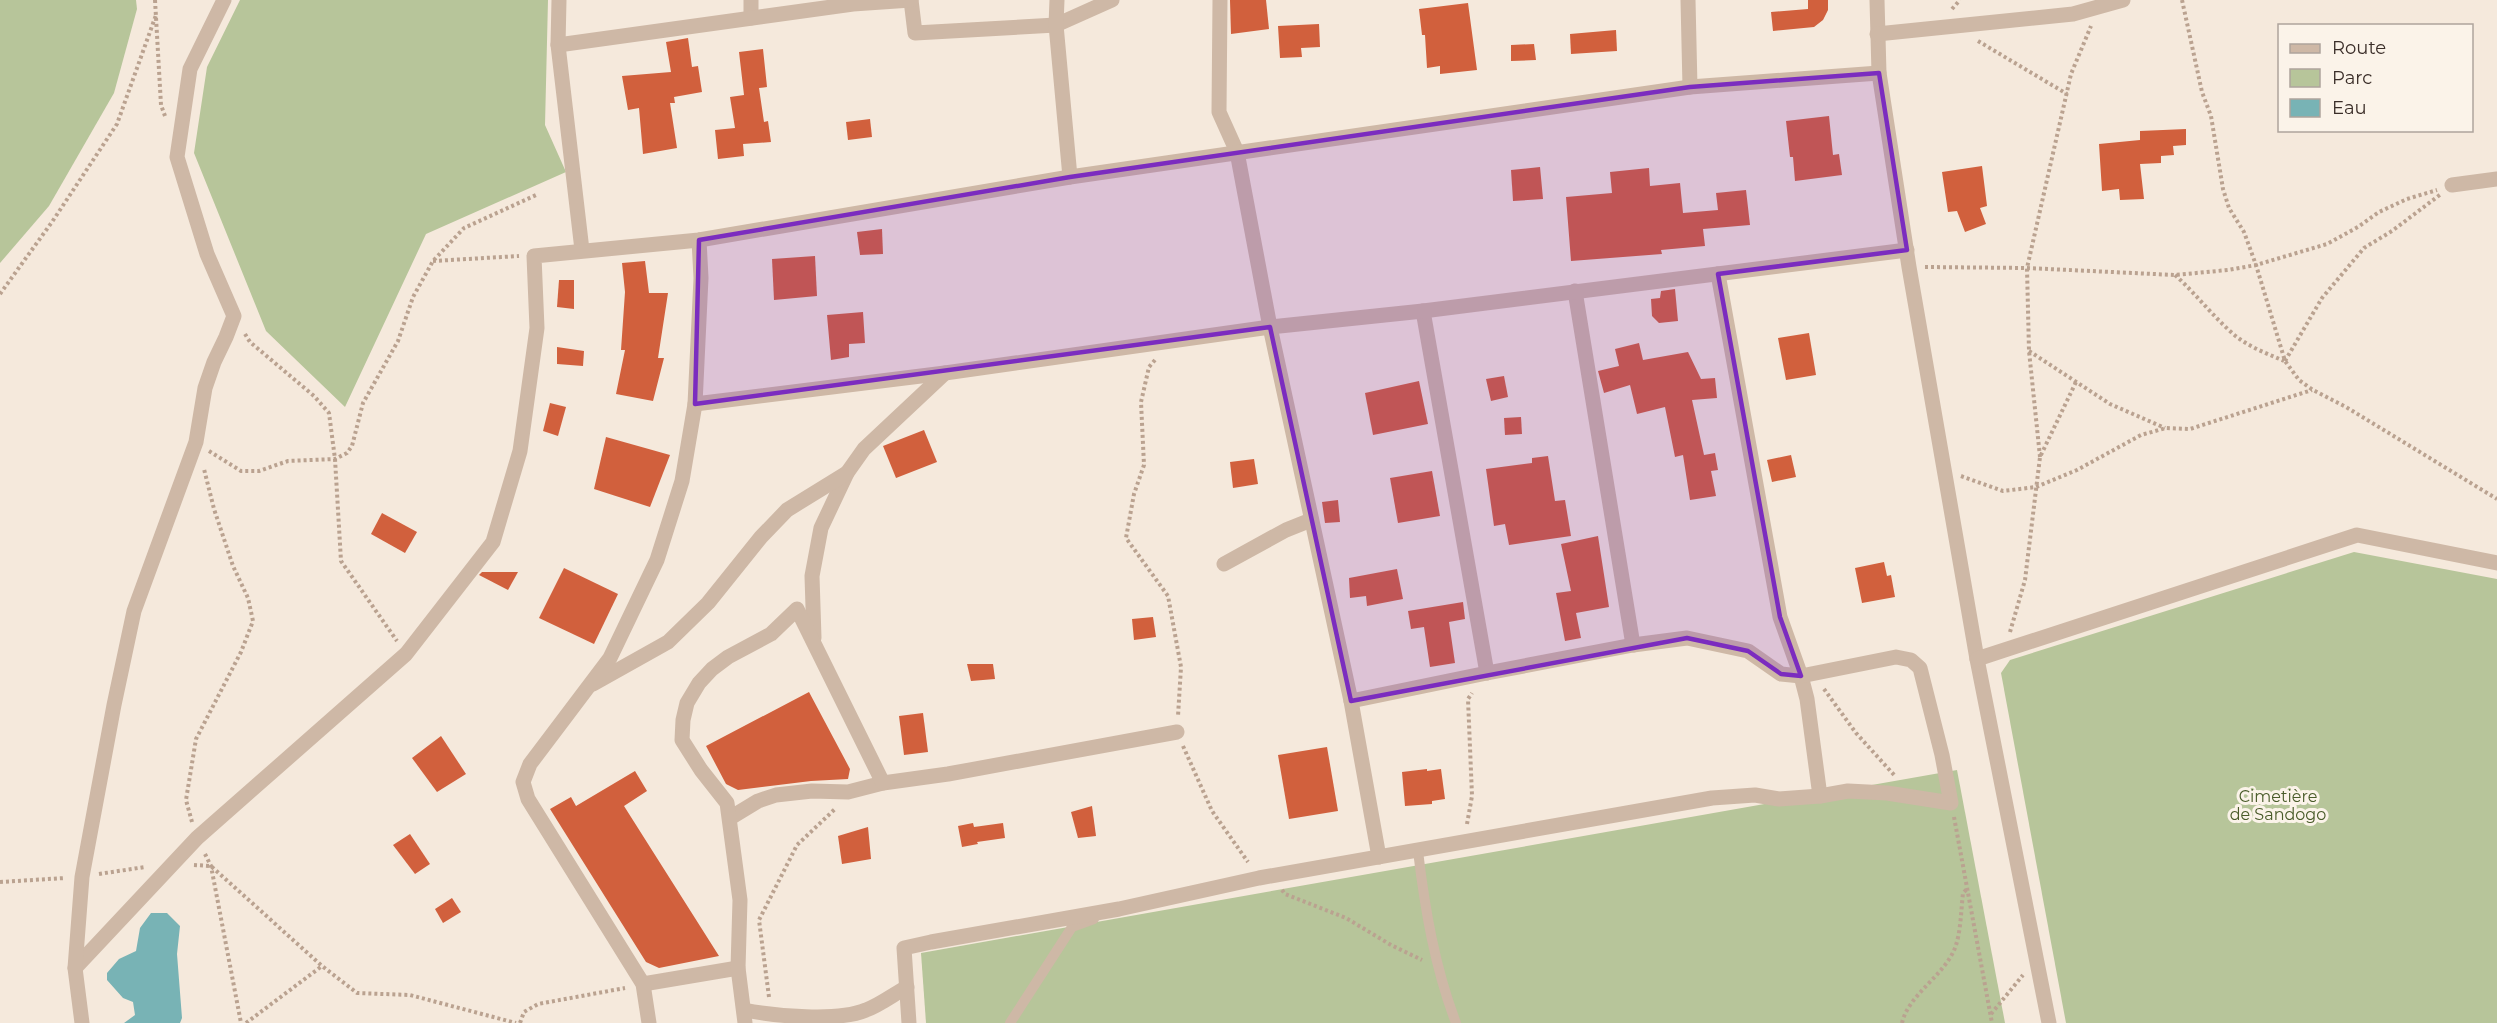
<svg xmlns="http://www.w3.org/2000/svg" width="2497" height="1023" font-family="Montserrat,sans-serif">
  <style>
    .green { fill: #b7c59a }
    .water { fill: #78b3b5 }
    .building { fill: #d1603d }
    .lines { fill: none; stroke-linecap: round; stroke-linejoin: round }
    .path { stroke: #baa290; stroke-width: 4; stroke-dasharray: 3 3; stroke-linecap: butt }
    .lane { stroke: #ceb8a6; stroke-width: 10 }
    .street { stroke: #ceb8a6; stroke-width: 15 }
    .marked { fill: #7b2cbf; fill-opacity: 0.2; stroke: #7b2cbf; stroke-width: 4.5; stroke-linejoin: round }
    .labels { text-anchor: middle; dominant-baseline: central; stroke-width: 6; stroke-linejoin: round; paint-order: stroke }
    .park-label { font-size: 16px; fill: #495b29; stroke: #fbf3e9 }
  </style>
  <rect width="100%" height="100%" fill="#f5e9dc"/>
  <!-- green -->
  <g class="green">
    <polygon points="0,0 136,0 137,9 114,93 49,206 0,263"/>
    <polygon points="240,0 548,0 545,125 566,172 426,234 345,407 266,331 194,153 207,67"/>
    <polygon points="2354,552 2497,579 2497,1023 2066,1023 2001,673 2010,660"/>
    <polygon points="1957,770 2005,1023 926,1023 921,953"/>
  </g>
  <!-- water -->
  <polygon class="water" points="151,913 167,913 180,926 177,954 182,1018 180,1023 124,1023 135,1015 133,1002 123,998 107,980 107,973 119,959 136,951 140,928"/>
  <!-- building -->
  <g class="building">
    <polygon points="1230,0 1266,0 1269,29 1231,34"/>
    <polygon points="1808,0 1828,0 1828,10 1823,20 1814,27 1773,31 1771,12 1808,9"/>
    <polygon points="1468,3 1477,70 1440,74 1440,66 1427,68 1425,35 1422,35 1419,9"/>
    <polygon points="1319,24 1320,47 1301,48 1302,57 1280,58 1278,26"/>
    <polygon points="1616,30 1617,51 1571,54 1570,34"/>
    <polygon points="688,38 692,67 698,66 702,92 674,97 675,103 670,103 677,148 643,154 639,108 628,110 622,76 671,72 666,42"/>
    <polygon points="1534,44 1536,60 1511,61 1511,45"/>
    <polygon points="763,49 767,87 759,88 764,122 768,121 771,142 743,144 744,156 718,159 715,130 735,128 730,97 744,95 739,52"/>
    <polygon points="1829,116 1833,155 1839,154 1842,175 1795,181 1793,157 1790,157 1786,121"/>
    <polygon points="870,119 872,137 848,140 846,122"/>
    <polygon points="2186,129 2186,145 2173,146 2174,155 2161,156 2161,163 2140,164 2144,199 2120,200 2119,189 2102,191 2099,144 2140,140 2140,131"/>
    <polygon points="1982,166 1987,206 1980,208 1986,224 1965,232 1957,211 1948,212 1942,172"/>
    <polygon points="1540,167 1543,199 1513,201 1511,170"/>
    <polygon points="1649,168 1650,186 1680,183 1683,213 1718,210 1716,193 1746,190 1750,225 1703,229 1705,246 1661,250 1662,254 1571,261 1566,197 1612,193 1610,172"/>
    <polygon points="882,229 883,254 860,255 857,232"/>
    <polygon points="815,256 817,296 774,300 772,259"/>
    <polygon points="645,261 649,293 668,293 658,358 664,358 653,401 616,394 625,350 621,350 625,292 622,263"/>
    <polygon points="559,280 574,280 574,309 557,307"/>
    <polygon points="1675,289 1678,321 1659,323 1652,316 1651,299 1660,298 1661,291"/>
    <polygon points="863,312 865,343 849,344 849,357 831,360 827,315"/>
    <polygon points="1809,333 1816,375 1786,380 1778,338"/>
    <polygon points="1639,343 1643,360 1688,352 1701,379 1715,378 1717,398 1692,400 1704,455 1715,453 1718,470 1711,471 1716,496 1690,500 1683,455 1675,457 1665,407 1637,414 1630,385 1604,393 1598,371 1619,366 1615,349"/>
    <polygon points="557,347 584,351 583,366 557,364"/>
    <polygon points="1504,376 1508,397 1491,401 1486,379"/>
    <polygon points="1419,381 1428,424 1373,435 1365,393"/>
    <polygon points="550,403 566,407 558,436 543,431"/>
    <polygon points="1521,417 1522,434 1505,435 1504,418"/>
    <polygon points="924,430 937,462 896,478 883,446"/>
    <polygon points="606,437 670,455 650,507 594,489"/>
    <polygon points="1791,455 1796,477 1772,482 1767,460"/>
    <polygon points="1548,456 1555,501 1565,500 1571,536 1509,545 1505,524 1494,526 1486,469 1532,463 1532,458"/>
    <polygon points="1254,459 1258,484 1233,488 1230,462"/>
    <polygon points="1432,471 1440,516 1398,523 1390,478"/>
    <polygon points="1338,500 1340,522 1325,523 1322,502"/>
    <polygon points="382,513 417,532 405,553 371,534"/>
    <polygon points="1598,536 1609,607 1576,613 1581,638 1565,641 1556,593 1571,591 1561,544"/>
    <polygon points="1884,562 1887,576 1891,575 1895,597 1862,603 1855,568"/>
    <polygon points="564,568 618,594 594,644 539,618"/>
    <polygon points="1397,569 1403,599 1367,606 1366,596 1350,598 1349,578"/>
    <polygon points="482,572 518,572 508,590 479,575"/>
    <polygon points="1463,602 1465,619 1449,622 1455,663 1430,667 1424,627 1411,629 1408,611"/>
    <polygon points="1153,617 1156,637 1134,640 1132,619"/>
    <polygon points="967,664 993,664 995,679 971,681"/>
    <polygon points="809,692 850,769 848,779 811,781 738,790 726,784 706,746"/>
    <polygon points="923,713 928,752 904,755 899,716"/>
    <polygon points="441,736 466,774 437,792 412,758"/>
    <polygon points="1327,747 1338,811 1289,819 1278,755"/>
    <polygon points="1427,769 1427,771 1441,769 1445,799 1432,801 1432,804 1405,806 1402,772"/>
    <polygon points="635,771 647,791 624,806 719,956 659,968 646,962 550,809 571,797 576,806"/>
    <polygon points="1092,806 1096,836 1078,838 1071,812"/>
    <polygon points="973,823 974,827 1003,823 1005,838 977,842 978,844 962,847 958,826"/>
    <polygon points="868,827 871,859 842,864 838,836"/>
    <polygon points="410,834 430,864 415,874 393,845"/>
    <polygon points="452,898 461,912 443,923 435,909"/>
  </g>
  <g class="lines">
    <!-- path -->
    <g class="path">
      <polyline points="155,0 161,105 165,116"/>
      <polyline points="2182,0 2202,92 2211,116 2223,189 2229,208 2244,232 2256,265 2285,361 2299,380 2313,390 2346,407 2497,499"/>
      <polyline points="1952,9 1960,0"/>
      <polyline points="1978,41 2067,94"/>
      <polyline points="433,261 519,256"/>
      <polyline points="1925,267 2027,268 2175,275 2228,270 2256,265 2327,244 2358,227 2379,212 2407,199 2437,190"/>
      <path d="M2175,275C2195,293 2211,314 2231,332C2246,346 2266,353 2284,361"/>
      <polyline points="0,294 52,222 117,124 156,15"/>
      <polyline points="245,334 250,342 314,396 329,413 335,459 341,561 397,641"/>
      <polyline points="2029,351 2110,404 2165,428"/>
      <polyline points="1155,360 1149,367 1141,402 1144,465 1134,494 1126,538 1168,596 1181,667 1178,716"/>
      <polyline points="2285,361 2322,298 2364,248 2392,231 2441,194"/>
      <polyline points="209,451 241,471 259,471 288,461 335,459 347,453 352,446 363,403 398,341 413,297 433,261 464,228 536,195"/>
      <polyline points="2040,457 2029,351 2027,268 2071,74 2091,26"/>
      <polyline points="1961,476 2003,491 2036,487 2077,470 2141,435 2166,428 2190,429 2312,390"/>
      <polyline points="2010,632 2025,580 2040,457 2076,382"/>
      <polyline points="1824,689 1856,733 1895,776"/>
      <polyline points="1183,746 1212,811 1248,862"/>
      <polyline points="1954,817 1992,1023"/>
      <polyline points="192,822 186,800 196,739 241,652 253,621 248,598 233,566 214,509 204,469"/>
      <polyline points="1467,824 1472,796 1468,699 1472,693"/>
      <polyline points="205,854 211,866 241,1023"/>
      <polyline points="194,865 211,866 322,966 357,993 410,995 516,1023"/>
      <polyline points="99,874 145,867"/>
      <polyline points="0,882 65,878"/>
      <polyline points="1282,890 1285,894 1346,918 1391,945 1422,960"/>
      <polyline points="769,997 759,920 797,845 835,809"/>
      <polyline points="1991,1014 2023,975"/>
      <polyline points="246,1023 322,966"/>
      <polyline points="520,1023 524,1012 538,1004 625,988"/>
      <path d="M1902,1023C1908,995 1944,976 1955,948C1961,932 1961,910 1963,893L1967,889"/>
    </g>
    <!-- lane -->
    <g class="lane">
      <path d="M1418,851C1425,910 1435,968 1456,1023"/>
      <polyline points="1010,1023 1072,927 1094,919"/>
    </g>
    <!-- street -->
    <g class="street">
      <polyline points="559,0 558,45 582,250"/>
      <polyline points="911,0 915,33 1056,25 1112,0"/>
      <polyline points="1057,0 1056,25 1070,177"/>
      <polyline points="1220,0 1219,112 1237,152 1270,327 1351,701 1379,857"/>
      <polyline points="1688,0 1690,87"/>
      <polyline points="1877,0 1879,73 1909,267 1977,659 2049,1023"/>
      <polyline points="751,18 751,0"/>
      <polyline points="1877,34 2073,14 2123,0"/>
      <polyline points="558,45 853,4 911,0"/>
      <polyline points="2452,185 2497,179"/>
      <polyline points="1718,274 1780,617 1801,676 1807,699 1820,796"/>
      <polyline points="1575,291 1633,645"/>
      <polyline points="1423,311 1487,673"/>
      <polyline points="695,404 945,373 1270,327 1423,311 1907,250"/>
      <polyline points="1224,564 1286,530 1311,520"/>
      <polyline points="814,638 812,576 821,528 847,473 864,449 945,373"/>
      <polyline points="1977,659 2357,535 2497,563"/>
      <polyline points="593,684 668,642 708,603 761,537 787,510 847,473"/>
      <polyline points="730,818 758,801 776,795 812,791 848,792 883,783 948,774 1177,732"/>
      <polyline points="75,968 197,838 406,654 493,542 520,451 537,328 534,256 699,240 1070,177 1690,87 1879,73"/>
      <polyline points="643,984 738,968"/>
      <path d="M744,1010C776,1016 837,1022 866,1010C880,1005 894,994 907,987"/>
      <polyline points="82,1023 75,968 82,877 114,705 134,611 196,442 205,388 214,362 226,337 234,316 207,254 177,157 190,69 224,0"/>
      <polyline points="649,1023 643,984 528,799 523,782 530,764 610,658 657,560 682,481 695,404 701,278 699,240"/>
      <polyline points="745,1023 738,968 740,900 727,803 701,770 682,740 683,720 687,703 699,683 712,669 728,657 771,634 797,609 883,783"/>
      <polyline points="909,1023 904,948 931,942 1119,909 1259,878 1712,798 1755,795 1779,799 1820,796 1848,791 1887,793 1951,803 1942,755 1920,668 1911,660 1896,657 1801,676 1781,674 1748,651 1687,638 1633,645 1487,673 1351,701"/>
    </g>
  </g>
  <!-- marked area -->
  <path class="marked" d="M1879,73L1907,250L1718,274L1780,617L1801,676L1781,674L1748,651L1687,638L1351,701L1270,327L695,404L699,240L1070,177L1690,87Z"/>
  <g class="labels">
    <!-- park labels -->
    <g class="park-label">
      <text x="2278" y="796">Cimetière<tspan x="2278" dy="18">de Sandogo</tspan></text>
    </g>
  </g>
  <!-- legend -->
  <rect x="2278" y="24" width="195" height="108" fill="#fbf3e9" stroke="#aea49c" stroke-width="1.5"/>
  <rect x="2290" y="44" width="30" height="9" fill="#ceb8a6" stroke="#aea49c" stroke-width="1.5"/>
  <text x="2332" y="54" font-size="18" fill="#3a2d28">Route</text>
  <rect x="2290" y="69" width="30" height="18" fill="#b7c59a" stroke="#aea49c" stroke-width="1.5"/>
  <text x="2332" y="84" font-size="18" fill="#3a2d28">Parc</text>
  <rect x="2290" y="99" width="30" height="18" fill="#78b3b5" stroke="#aea49c" stroke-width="1.5"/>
  <text x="2332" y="114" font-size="18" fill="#3a2d28">Eau</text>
</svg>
